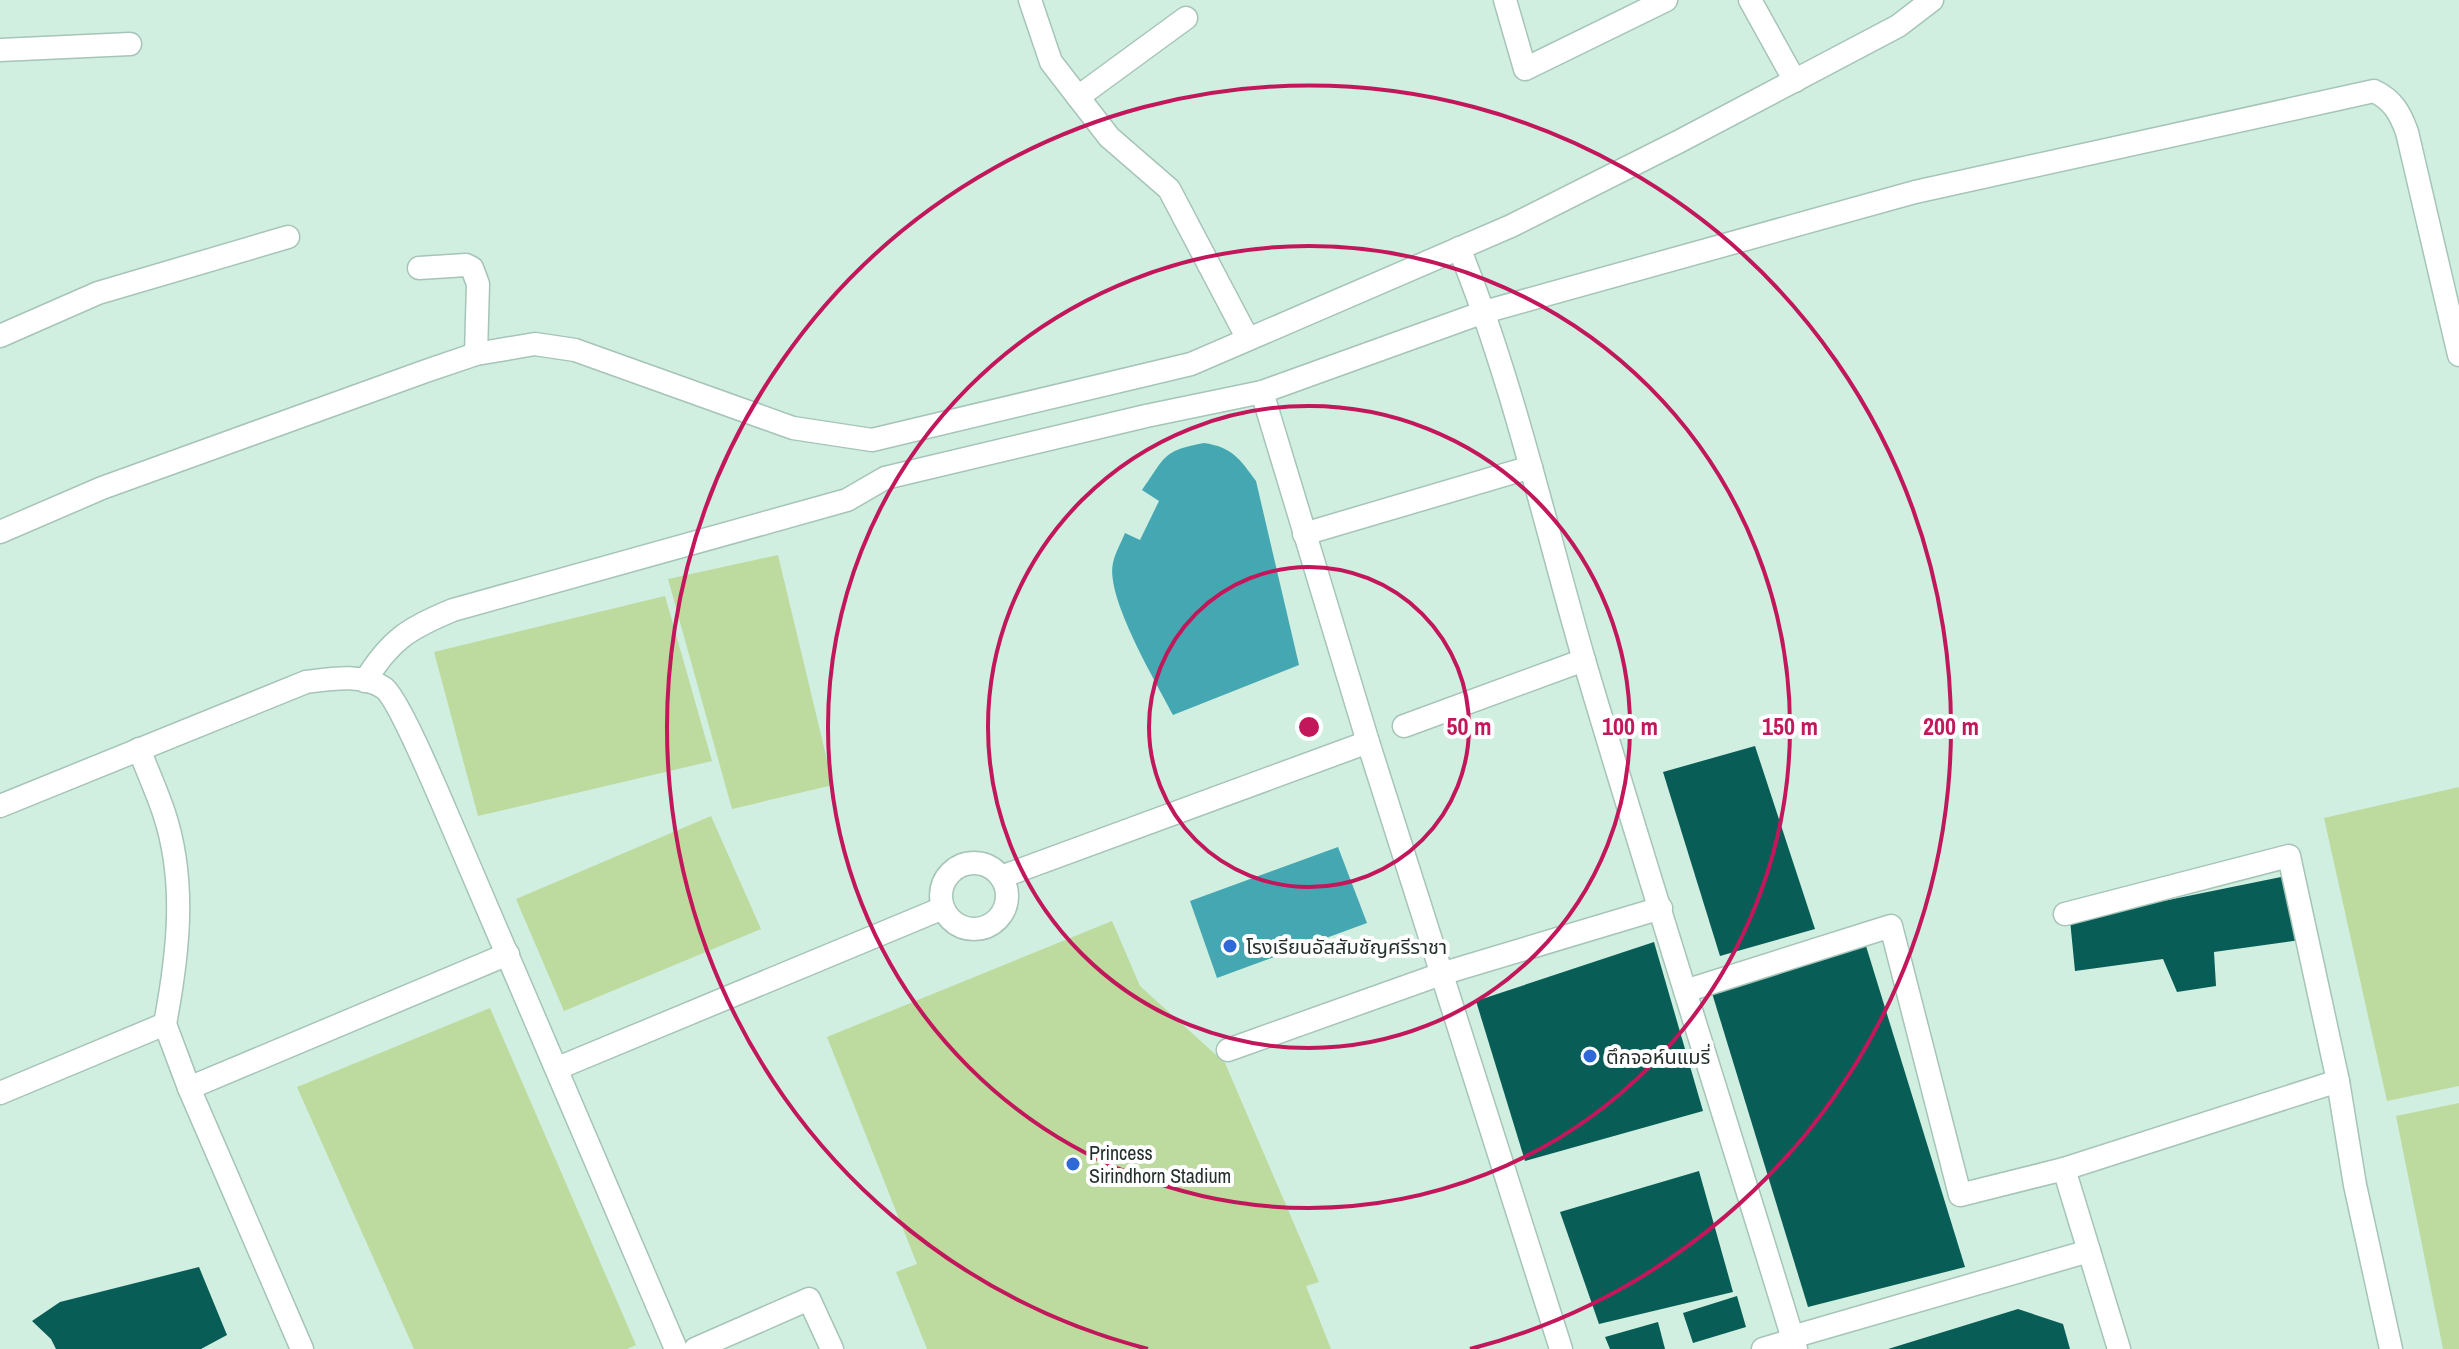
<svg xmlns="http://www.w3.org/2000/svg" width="2459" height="1349" font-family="'Archivo Narrow','Noto Sans Thai',sans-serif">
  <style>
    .green { fill: #bdda9f }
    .water { fill: #44a7b1 }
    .building { fill: #085d56 }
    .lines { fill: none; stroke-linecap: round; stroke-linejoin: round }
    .minor-casing { stroke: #a6c4b7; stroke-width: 25 }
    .minor { stroke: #fff; stroke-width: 22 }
    .ring { fill: none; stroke: #c2185b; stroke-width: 4 }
    .poi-dot { fill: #2f69d7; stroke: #fff; stroke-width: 3 }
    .labels { text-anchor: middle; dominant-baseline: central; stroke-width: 8; stroke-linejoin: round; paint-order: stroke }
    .poi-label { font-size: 20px; fill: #24302b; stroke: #fff; text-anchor: start }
    .centre { fill: #c2185b; stroke: #fff; stroke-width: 4 }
    .ring-label { font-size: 24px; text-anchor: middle; font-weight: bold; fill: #c2185b; stroke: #fff; stroke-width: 8; stroke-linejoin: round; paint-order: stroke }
  </style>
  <rect width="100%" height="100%" fill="#d0efe1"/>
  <!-- green -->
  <g class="green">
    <polygon points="778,555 833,785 732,809 668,579"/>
    <polygon points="665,596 712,761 478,816 434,652"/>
    <polygon points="2459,787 2459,1086 2387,1101 2324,818"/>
    <polygon points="711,816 761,929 564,1011 516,899"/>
    <polygon points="1112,921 1140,986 1225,1063 1319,1282 1306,1286 1331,1349 927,1349 896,1272 917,1264 827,1037"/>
    <polygon points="490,1008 636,1345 627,1349 414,1349 297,1087"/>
    <polygon points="2459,1103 2459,1349 2443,1349 2396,1116"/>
  </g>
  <!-- water -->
  <g class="water">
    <path d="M1204,443C1232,447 1240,459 1256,481L1299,665L1173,715C1156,682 1105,597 1113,563C1115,553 1121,543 1125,533L1140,540L1159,501L1142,490C1166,457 1161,451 1204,443Z"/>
    <polygon points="1338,847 1367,923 1217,978 1190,901"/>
  </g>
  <!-- building -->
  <g class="building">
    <polygon points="1755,746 1815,929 1720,956 1663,772"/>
    <polygon points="2286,876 2300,940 2214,952 2216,986 2177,992 2163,959 2075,971 2070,920"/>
    <polygon points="1654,942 1703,1111 1525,1161 1476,1001"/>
    <polygon points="1866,946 1965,1267 1808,1307 1712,993"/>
    <polygon points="1699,1171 1733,1292 1599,1324 1560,1212"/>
    <polygon points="199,1267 227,1335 201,1349 56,1349 51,1339 32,1321 60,1302"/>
    <polygon points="1737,1296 1746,1327 1693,1343 1683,1313"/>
    <polygon points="2018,1309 2063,1324 2070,1349 1888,1349"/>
    <polygon points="1658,1322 1665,1349 1610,1349 1605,1337"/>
  </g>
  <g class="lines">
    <!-- minor casing -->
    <g class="minor-casing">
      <g id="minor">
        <polyline points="1030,0 1051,62 1109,137 1169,189 1248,339"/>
        <polyline points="1505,0 1525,69 1666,0"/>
        <polyline points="1750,0 1795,81"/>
        <polyline points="0,50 130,44"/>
        <polyline points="1078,97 1186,18"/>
        <path d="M1459,248C1513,381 1544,522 1584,660C1652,890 1726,1119 1796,1349"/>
        <polyline points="419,268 466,265 472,268 478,284 476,354"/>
        <polyline points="0,336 98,293 288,237"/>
        <polyline points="1262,392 1368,742 1561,1349"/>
        <polyline points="0,532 102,488 426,371 476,354 535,344 575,350 793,428 872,440 1191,364 1511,226 1680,141 1898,26 1932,0"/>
        <polyline points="1304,534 1531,467"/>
        <path d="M365,681C390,640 409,628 453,610L847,500L885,478L1146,416L1262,392L1484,312L1915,192L2374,91C2393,100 2400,113 2407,132L2459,355"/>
        <polyline points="1404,726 1584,660"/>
        <path d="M139,749C147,770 157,792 164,813C187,882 178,955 165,1024"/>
        <path d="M0,806L306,682C330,679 362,673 384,688C400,700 445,810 456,835C530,1006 604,1177 676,1349"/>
        <circle cx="974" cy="896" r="33"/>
        <polyline points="1001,877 1368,742"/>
        <polyline points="2065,914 2289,856 2338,1081 2355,1185 2391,1349"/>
        <polyline points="1685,991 1891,926 1960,1195 2064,1169 2338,1081"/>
        <polyline points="1228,1050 1441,974 1661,908"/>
        <polyline points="558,1068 943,908"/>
        <polyline points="189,1088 508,954"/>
        <polyline points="0,1093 165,1024 189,1088 302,1349"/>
        <polyline points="2064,1169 2119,1349"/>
        <polyline points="1792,1337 2089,1251"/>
        <polyline points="695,1349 809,1299 832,1349"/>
        <polyline points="1763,1349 1793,1340"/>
      </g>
    </g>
    <!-- minor -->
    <use href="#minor" class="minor"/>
  </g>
  <!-- distance rings -->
  <g class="ring">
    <circle cx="1309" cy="727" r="160"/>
    <circle cx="1309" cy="727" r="321"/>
    <circle cx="1309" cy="727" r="481"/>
    <path d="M1148 1349A642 642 0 1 1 1470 1349"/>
  </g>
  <!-- markers -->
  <g class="poi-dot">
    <circle cx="1230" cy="946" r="8"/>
    <circle cx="1590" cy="1056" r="8"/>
    <circle cx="1073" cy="1164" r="8"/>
  </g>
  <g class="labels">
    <!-- poi labels -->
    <g class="poi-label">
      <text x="1246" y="946">โรงเรียนอัสสัมชัญศรีราชา</text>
      <text x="1606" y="1056">ตึกจอห์นแมรี่</text>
      <text x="1089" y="1152">Princess<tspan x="1089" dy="23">Sirindhorn Stadium</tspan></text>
    </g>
  </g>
  <circle cx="1309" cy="727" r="12" class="centre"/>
  <g class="ring-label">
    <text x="1469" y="735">50 m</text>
    <text x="1630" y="735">100 m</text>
    <text x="1790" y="735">150 m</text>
    <text x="1951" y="735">200 m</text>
  </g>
</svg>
